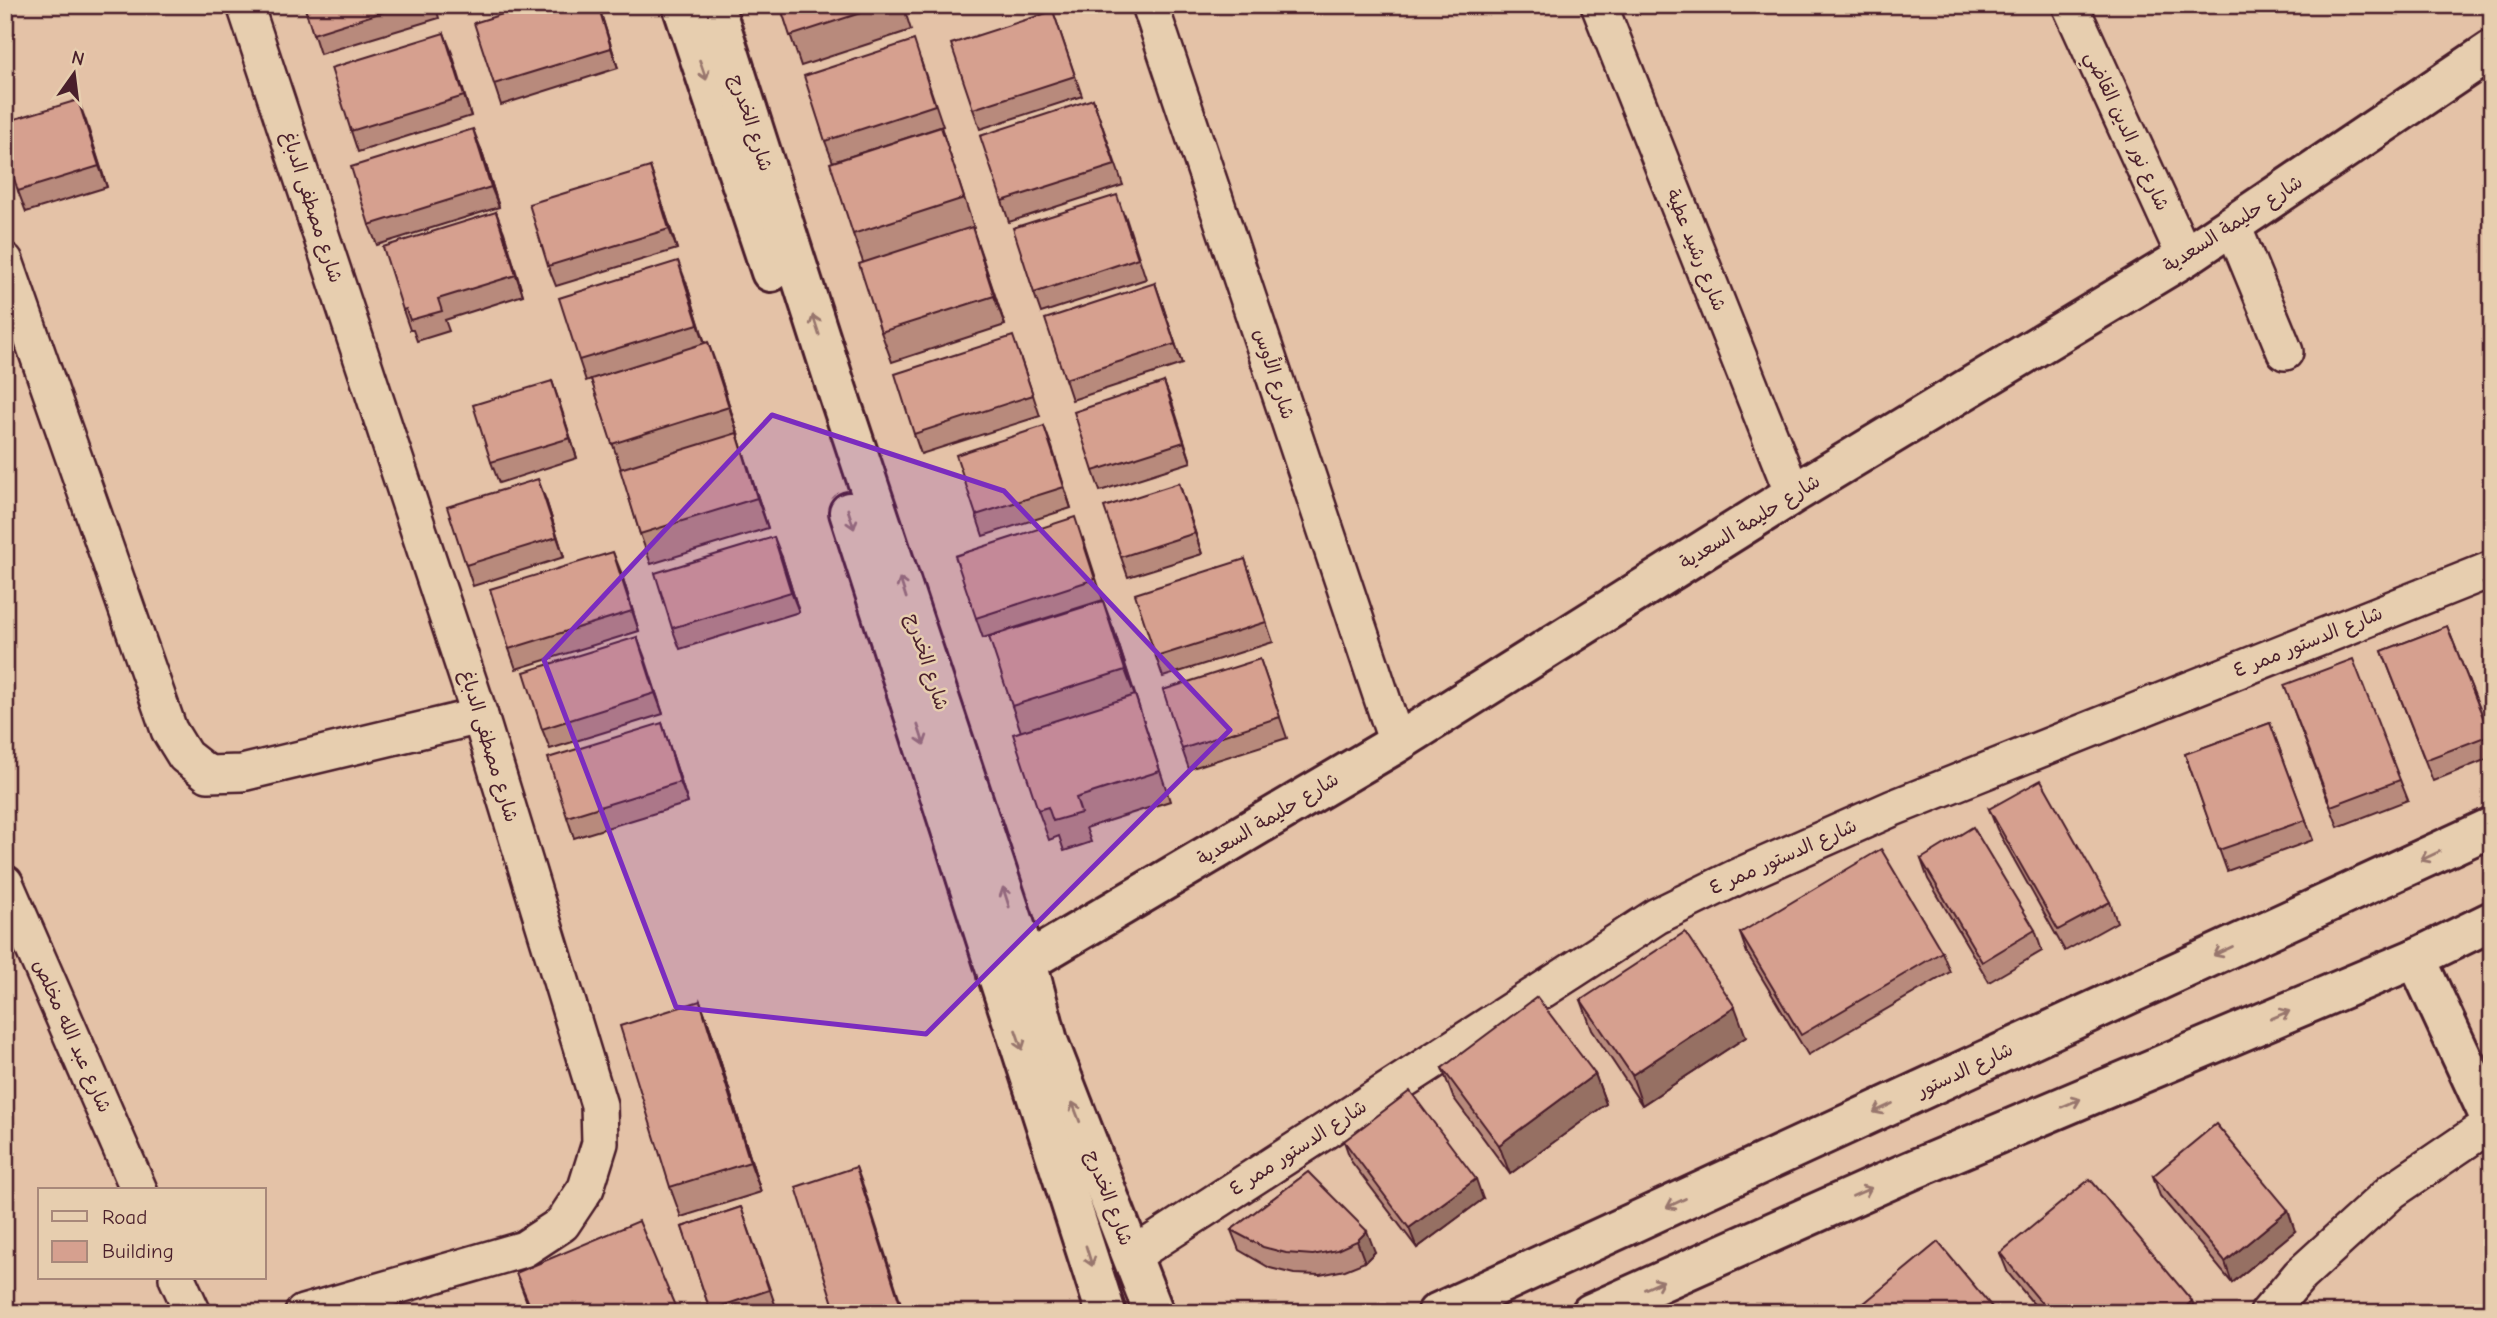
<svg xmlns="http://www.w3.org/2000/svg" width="2497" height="1318" font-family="'Comic Neue','Playpen Sans Arabic',sans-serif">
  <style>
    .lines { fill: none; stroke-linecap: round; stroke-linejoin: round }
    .minor-casing { stroke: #4a1f2b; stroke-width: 40 }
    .tertiary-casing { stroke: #4a1f2b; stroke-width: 44 }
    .secondary-casing { stroke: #4a1f2b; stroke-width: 44 }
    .minor { stroke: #e7ceaf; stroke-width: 35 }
    .tertiary { stroke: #e7ceaf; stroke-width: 38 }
    .secondary { stroke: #e7ceaf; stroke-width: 38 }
    .wall { fill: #b88a7b; stroke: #4a1f2b; stroke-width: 2 }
    .shaded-wall { fill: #967064; stroke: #4a1f2b; stroke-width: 2 }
    .building { fill: #d6a08f; stroke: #4a1f2b; stroke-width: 2 }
    .oneway { stroke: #98766d }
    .marked { fill: #7b2cbf; fill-opacity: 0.2; stroke: #7b2cbf; stroke-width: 5; stroke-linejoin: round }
    .labels { text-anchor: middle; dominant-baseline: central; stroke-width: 5; stroke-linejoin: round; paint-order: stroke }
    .street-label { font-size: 19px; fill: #4a1f2b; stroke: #e7ceaf }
  </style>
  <rect width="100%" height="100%" fill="#e4c2a7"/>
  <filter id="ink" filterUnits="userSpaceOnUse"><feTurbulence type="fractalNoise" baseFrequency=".0143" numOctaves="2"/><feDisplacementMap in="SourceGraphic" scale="14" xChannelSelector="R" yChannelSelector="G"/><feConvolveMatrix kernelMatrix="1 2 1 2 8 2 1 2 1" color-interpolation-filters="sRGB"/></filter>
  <g filter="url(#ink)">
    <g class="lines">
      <!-- minor casing -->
      <g class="minor-casing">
        <g id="minor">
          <polyline points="245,5 480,716 599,1105 600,1143 586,1188 562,1224 524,1249 303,1313"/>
          <polyline points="1150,5 1397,743"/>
          <polyline points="1599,5 1793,494"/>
          <polyline points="2070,5 2185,257"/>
          <polyline points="2233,226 2285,352"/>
          <polyline points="5,261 169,730 185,756 208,774 242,773 480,716"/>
          <polyline points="5,883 139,1190"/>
          <polyline points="1132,1256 1657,916 1739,876 1893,808 2492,569"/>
          <polyline points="177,1278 193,1313"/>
          <polyline points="2268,1313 2300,1275 2392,1191 2492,1123"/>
        </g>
      </g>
      <!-- tertiary casing -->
      <g class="tertiary-casing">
        <g id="tertiary">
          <polyline points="682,5 771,272"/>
          <polyline points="714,5 837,390 1027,962 1048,1041 1154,1313"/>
          <polyline points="849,512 1106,1313"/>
          <polyline points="2416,958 2492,1122"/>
          <polyline points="997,975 1027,962 1397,743 1793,494 2185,257 2492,50"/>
        </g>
      </g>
      <!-- secondary casing -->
      <g class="secondary-casing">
        <g id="secondary">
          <polyline points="1437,1313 2492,827"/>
          <polyline points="1591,1313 1910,1171 2416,958 2492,921"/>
        </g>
      </g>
      <!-- minor -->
      <use href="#minor" class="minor"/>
      <!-- tertiary -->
      <use href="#tertiary" class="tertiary"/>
      <!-- secondary -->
      <use href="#secondary" class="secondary"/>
    </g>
    <!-- wall -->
    <g class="wall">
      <polygon points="304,5 435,5 439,18 320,54"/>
      <polygon points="531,5 598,5 618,68 501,105 494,84"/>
      <polygon points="780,5 903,5 911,30 801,66"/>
      <polygon points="1053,11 1082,96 980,129 973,109"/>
      <polygon points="444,33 471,116 358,152 351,131"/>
      <polygon points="921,61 943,126 833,162 825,141"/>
      <polygon points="1093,99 1123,185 1009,222 1002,201"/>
      <polygon points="78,100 107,187 26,212 18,191"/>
      <polygon points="941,127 974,228 972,229 1005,325 892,362 881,332 863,262 853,234"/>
      <polygon points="481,149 499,207 377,245 369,225"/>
      <polygon points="650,167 677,249 556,286 548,266"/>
      <polygon points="496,212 523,295 445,320 449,331 417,341 413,330 410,330 403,310"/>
      <polygon points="1125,215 1146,279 1041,313 1034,293"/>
      <polygon points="686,282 705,343 719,372 739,437 738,437 768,528 651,564 640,534 621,469 591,379 586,381 579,360"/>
      <polygon points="1155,283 1182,364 1072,400 1065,379"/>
      <polygon points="1020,356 1040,416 921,454 914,434"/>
      <polygon points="552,381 577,458 499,483 491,462"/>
      <polygon points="1164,382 1191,462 1100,491 1093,471"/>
      <polygon points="1044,426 1071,508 983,536 976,515"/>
      <polygon points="1179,483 1202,554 1128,577 1121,557"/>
      <polygon points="546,500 564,557 473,586 466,565"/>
      <polygon points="1083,538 1103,600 983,638 976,618"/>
      <polygon points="782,557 799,612 680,649 672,628"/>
      <polygon points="1245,559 1273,642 1163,677 1156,657"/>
      <polygon points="621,572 639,631 516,669 509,649"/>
      <polygon points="2447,626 2492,739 2492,757 2433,781 2382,651"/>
      <polygon points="1114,630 1170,801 1086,828 1091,842 1064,851 1059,836 1049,840 1038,810 1021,732 1012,706"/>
      <polygon points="637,637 663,714 550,749 542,729"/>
      <polygon points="1260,659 1287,738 1189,769 1182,749"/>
      <polygon points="2292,706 2400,780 2408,800 2338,827"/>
      <polygon points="662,723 688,803 574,838 567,817"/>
      <polygon points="2270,723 2313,840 2227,871 2185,754"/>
      <polygon points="1989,809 2110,902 2117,922 2065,951 1997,829"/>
      <polygon points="1921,859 2035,930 2042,951 1989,982 1928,879"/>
      <polygon points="1740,933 1942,952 1950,972 1808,1055 1747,953"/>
      <polygon points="1581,1000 1746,1037 1642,1105 1592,1030"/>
      <polygon points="700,1001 711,1031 761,1192 681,1217 670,1187"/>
      <polygon points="1442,1068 1595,1074 1606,1104 1510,1174 1453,1097"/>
      <polygon points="1344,1141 1483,1199 1417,1248 1351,1161"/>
      <polygon points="1308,1172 1375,1252 1365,1262 1345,1270 1320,1275 1294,1274 1270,1268 1239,1250 1231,1230"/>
      <polygon points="2153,1176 2295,1231 2232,1283 2160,1196"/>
      <polygon points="741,1207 777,1310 770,1313 711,1313 682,1227"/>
      <polygon points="2000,1253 2192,1301 2196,1313 2041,1313 2008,1273"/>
      <polygon points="516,1273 678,1313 531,1313"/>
    </g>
    <!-- shaded-wall -->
    <g class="shaded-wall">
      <polygon points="598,5 599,7 618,68 611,48"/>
      <polygon points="444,33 452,53 471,116 464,96"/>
      <polygon points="78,100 86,121 107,187 99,166"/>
      <polygon points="473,129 481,149 499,207 491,187"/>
      <polygon points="650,167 657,187 677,249 669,229"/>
      <polygon points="496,212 504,232 523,295 516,275"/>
      <polygon points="972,227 982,256 1005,325 994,296"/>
      <polygon points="678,261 686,282 705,344 698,324"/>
      <polygon points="1155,283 1162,303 1182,364 1175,344"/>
      <polygon points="708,342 719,372 739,437 729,407"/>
      <polygon points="552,381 559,401 577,458 570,438"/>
      <polygon points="1164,382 1172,402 1191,462 1184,442"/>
      <polygon points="1044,426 1052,447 1071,508 1064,487"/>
      <polygon points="737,433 747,463 768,528 757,498"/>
      <polygon points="538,479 546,500 564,557 557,537"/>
      <polygon points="1179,483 1186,503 1202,554 1195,533"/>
      <polygon points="774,537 782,557 799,612 791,592"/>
      <polygon points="613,552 621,572 639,631 632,611"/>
      <polygon points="1103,601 1114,630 1136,699 1125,670"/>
      <polygon points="637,637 645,658 663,714 655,693"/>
      <polygon points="662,723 669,744 688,803 680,782"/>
      <polygon points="700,1001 711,1031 761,1192 750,1162"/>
      <polygon points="1735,1007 1746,1037 1642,1105 1632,1075"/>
      <polygon points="1595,1074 1606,1104 1510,1174 1499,1145"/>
      <polygon points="856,1167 864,1188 904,1313 903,1313"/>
      <polygon points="1476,1179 1483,1199 1417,1248 1409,1228"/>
      <polygon points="2288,1210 2295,1231 2232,1283 2225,1262"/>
      <polygon points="1367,1231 1375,1252 1365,1262 1357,1241"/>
      <polygon points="2192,1301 2196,1313 2179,1313"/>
    </g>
    <!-- building -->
    <g class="building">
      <polygon points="304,5 405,5 313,34"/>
      <polygon points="531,5 598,5 611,48 494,84 474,23"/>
      <polygon points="780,5 885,5 790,36"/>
      <polygon points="1053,11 1075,76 973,109 951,44"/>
      <polygon points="444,33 464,96 351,131 331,68"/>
      <polygon points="914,40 935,105 825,141 804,76"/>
      <polygon points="1093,99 1115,165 1002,201 980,136"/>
      <polygon points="78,100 99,166 18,191 5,150 5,122"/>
      <polygon points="941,127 964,198 853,234 830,163"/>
      <polygon points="473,129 491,187 369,225 351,167"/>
      <polygon points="650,167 669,229 548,266 529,204"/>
      <polygon points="1117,195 1138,258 1034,293 1013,228"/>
      <polygon points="496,212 516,275 438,299 442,311 410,320 406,309 403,310 383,247"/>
      <polygon points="972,227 994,296 881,332 859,264"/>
      <polygon points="678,261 698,324 579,360 559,298"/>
      <polygon points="1155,283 1175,344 1065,379 1045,319"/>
      <polygon points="1013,336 1033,395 914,434 895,374"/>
      <polygon points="708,342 729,407 612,444 591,379"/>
      <polygon points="552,381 570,438 491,462 473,405"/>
      <polygon points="1164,382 1184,442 1093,471 1074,412"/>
      <polygon points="1044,426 1064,487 976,515 956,455"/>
      <polygon points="737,433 757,498 640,534 620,469"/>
      <polygon points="538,479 557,537 466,565 447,507"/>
      <polygon points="1179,483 1195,533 1121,557 1104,507"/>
      <polygon points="1075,517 1095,579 976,618 955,556"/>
      <polygon points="774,537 791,592 672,628 655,573"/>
      <polygon points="613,552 632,611 509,649 490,589"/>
      <polygon points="1245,559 1266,622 1156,657 1135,594"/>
      <polygon points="2492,580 2492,606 2483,583"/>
      <polygon points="1103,601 1125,670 1012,706 989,637"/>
      <polygon points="2447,626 2490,735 2425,760 2382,651"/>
      <polygon points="637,637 655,693 542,729 524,672"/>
      <polygon points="1260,659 1280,717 1182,749 1163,690"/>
      <polygon points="2353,659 2400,780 2331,806 2284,685"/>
      <polygon points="1135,695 1160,771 1076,798 1081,813 1053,821 1048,807 1038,810 1013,734"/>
      <polygon points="662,723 680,782 567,817 548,758"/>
      <polygon points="2270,723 2306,820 2219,850 2185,754"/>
      <polygon points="2041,780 2110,902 2058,930 1989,809"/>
      <polygon points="1973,827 2035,930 1982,962 1921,859"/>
      <polygon points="1881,849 1942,952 1801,1035 1740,933"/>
      <polygon points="1685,932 1735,1007 1632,1075 1581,1000"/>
      <polygon points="1537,997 1595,1074 1499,1145 1442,1068"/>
      <polygon points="700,1001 750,1162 670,1187 620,1026"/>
      <polygon points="1410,1091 1476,1179 1409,1228 1344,1141"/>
      <polygon points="2216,1124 2288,1210 2225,1262 2153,1176"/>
      <polygon points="856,1167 903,1313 836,1313 796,1187"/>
      <polygon points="1308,1172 1367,1231 1357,1241 1337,1250 1313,1255 1286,1253 1263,1247 1231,1230"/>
      <polygon points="2090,1179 2192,1301 2179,1313 2050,1313 2000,1253"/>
      <polygon points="741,1207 769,1290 710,1310 682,1227"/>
      <polygon points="639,1221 678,1313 533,1313 516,1273"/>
      <polygon points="1938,1242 1997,1313 1852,1313"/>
    </g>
    <!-- one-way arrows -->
    <defs><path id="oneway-shaft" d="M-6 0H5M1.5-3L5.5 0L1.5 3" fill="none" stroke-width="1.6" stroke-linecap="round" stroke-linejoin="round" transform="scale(1.75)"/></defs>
    <g class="oneway">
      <use href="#oneway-shaft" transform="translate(703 70) rotate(71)"/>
      <use href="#oneway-shaft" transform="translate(816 325) rotate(-108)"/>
      <use href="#oneway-shaft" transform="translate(851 519) rotate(72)"/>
      <use href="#oneway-shaft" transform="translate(903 588) rotate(-108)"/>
      <use href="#oneway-shaft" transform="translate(921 735) rotate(72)"/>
      <use href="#oneway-shaft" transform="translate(2430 856) rotate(155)"/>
      <use href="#oneway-shaft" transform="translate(1006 897) rotate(-108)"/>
      <use href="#oneway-shaft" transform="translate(2223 951) rotate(155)"/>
      <use href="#oneway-shaft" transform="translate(2280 1015) rotate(-23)"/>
      <use href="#oneway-shaft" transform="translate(1019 1040) rotate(71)"/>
      <use href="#oneway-shaft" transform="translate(2071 1103) rotate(-23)"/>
      <use href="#oneway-shaft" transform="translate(1883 1108) rotate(155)"/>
      <use href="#oneway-shaft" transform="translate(1076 1112) rotate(-111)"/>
      <use href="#oneway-shaft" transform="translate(1862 1192) rotate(-24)"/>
      <use href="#oneway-shaft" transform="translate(1676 1203) rotate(155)"/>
      <use href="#oneway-shaft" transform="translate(1089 1256) rotate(73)"/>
      <use href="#oneway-shaft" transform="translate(1654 1285) rotate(-24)"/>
    </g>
  </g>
  <!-- marked area -->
  <path class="marked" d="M772,415L1004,491L1230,730L926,1034L676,1007L544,660Z"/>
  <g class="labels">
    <!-- street labels -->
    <g class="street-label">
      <text transform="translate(751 123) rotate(72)">شارع الخدرج</text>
      <text transform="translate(2127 131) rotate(65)">شارع نور الدين القاضي</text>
      <text transform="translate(312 207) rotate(72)">شارع مصطفى الدباغ</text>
      <text transform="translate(2233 224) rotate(-33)">شارع حليمة السعدية</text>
      <text transform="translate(1696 250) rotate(68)">شارع رشيد عطية</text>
      <text transform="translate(1274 374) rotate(72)">شارع الأوس</text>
      <text transform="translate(1750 522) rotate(-32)">شارع حليمة السعدية</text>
      <text transform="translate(2308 642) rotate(-22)">شارع الدستور ممر ٤</text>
      <text transform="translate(927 662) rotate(72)">شارع الخدرج</text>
      <text transform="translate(489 746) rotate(73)">شارع مصطفى الدباغ</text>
      <text transform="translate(1268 819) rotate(-31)">شارع حليمة السعدية</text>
      <text transform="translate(1783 857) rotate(-24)">شارع الدستور ممر ٤</text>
      <text transform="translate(72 1036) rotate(66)">شارع عبد الله مخلص</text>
      <text transform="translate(1965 1070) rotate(-25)">شارع الدستور</text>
      <text transform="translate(1298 1148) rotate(-33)">شارع الدستور ممر ٤</text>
      <text transform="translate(1109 1198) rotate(69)">شارع الخدرج</text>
    </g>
  </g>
  <!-- margin -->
  <rect width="2497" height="1318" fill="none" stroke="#e7ceaf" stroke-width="28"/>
  <rect x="14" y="14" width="2469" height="1290" fill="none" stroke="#4a1f2b" stroke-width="2.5" filter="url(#ink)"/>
  <!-- legend -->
  <rect x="38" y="1188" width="228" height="91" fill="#e7ceaf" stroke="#a8887a" stroke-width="2"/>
  <rect x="52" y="1211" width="35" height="10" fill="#e7ceaf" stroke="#a8887a" stroke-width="2"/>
  <text x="102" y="1224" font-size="21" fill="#4a1f2b">Road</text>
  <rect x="52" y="1241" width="35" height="21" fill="#d6a08f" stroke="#a8887a" stroke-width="2"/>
  <text x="102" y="1258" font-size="21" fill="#4a1f2b">Building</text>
  <!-- north arrow -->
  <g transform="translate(74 74) rotate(14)" stroke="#e7ceaf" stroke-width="5" paint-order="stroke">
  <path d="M0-5L12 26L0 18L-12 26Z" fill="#4a1f2b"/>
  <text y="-10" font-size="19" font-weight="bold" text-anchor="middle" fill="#4a1f2b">N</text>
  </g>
</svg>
